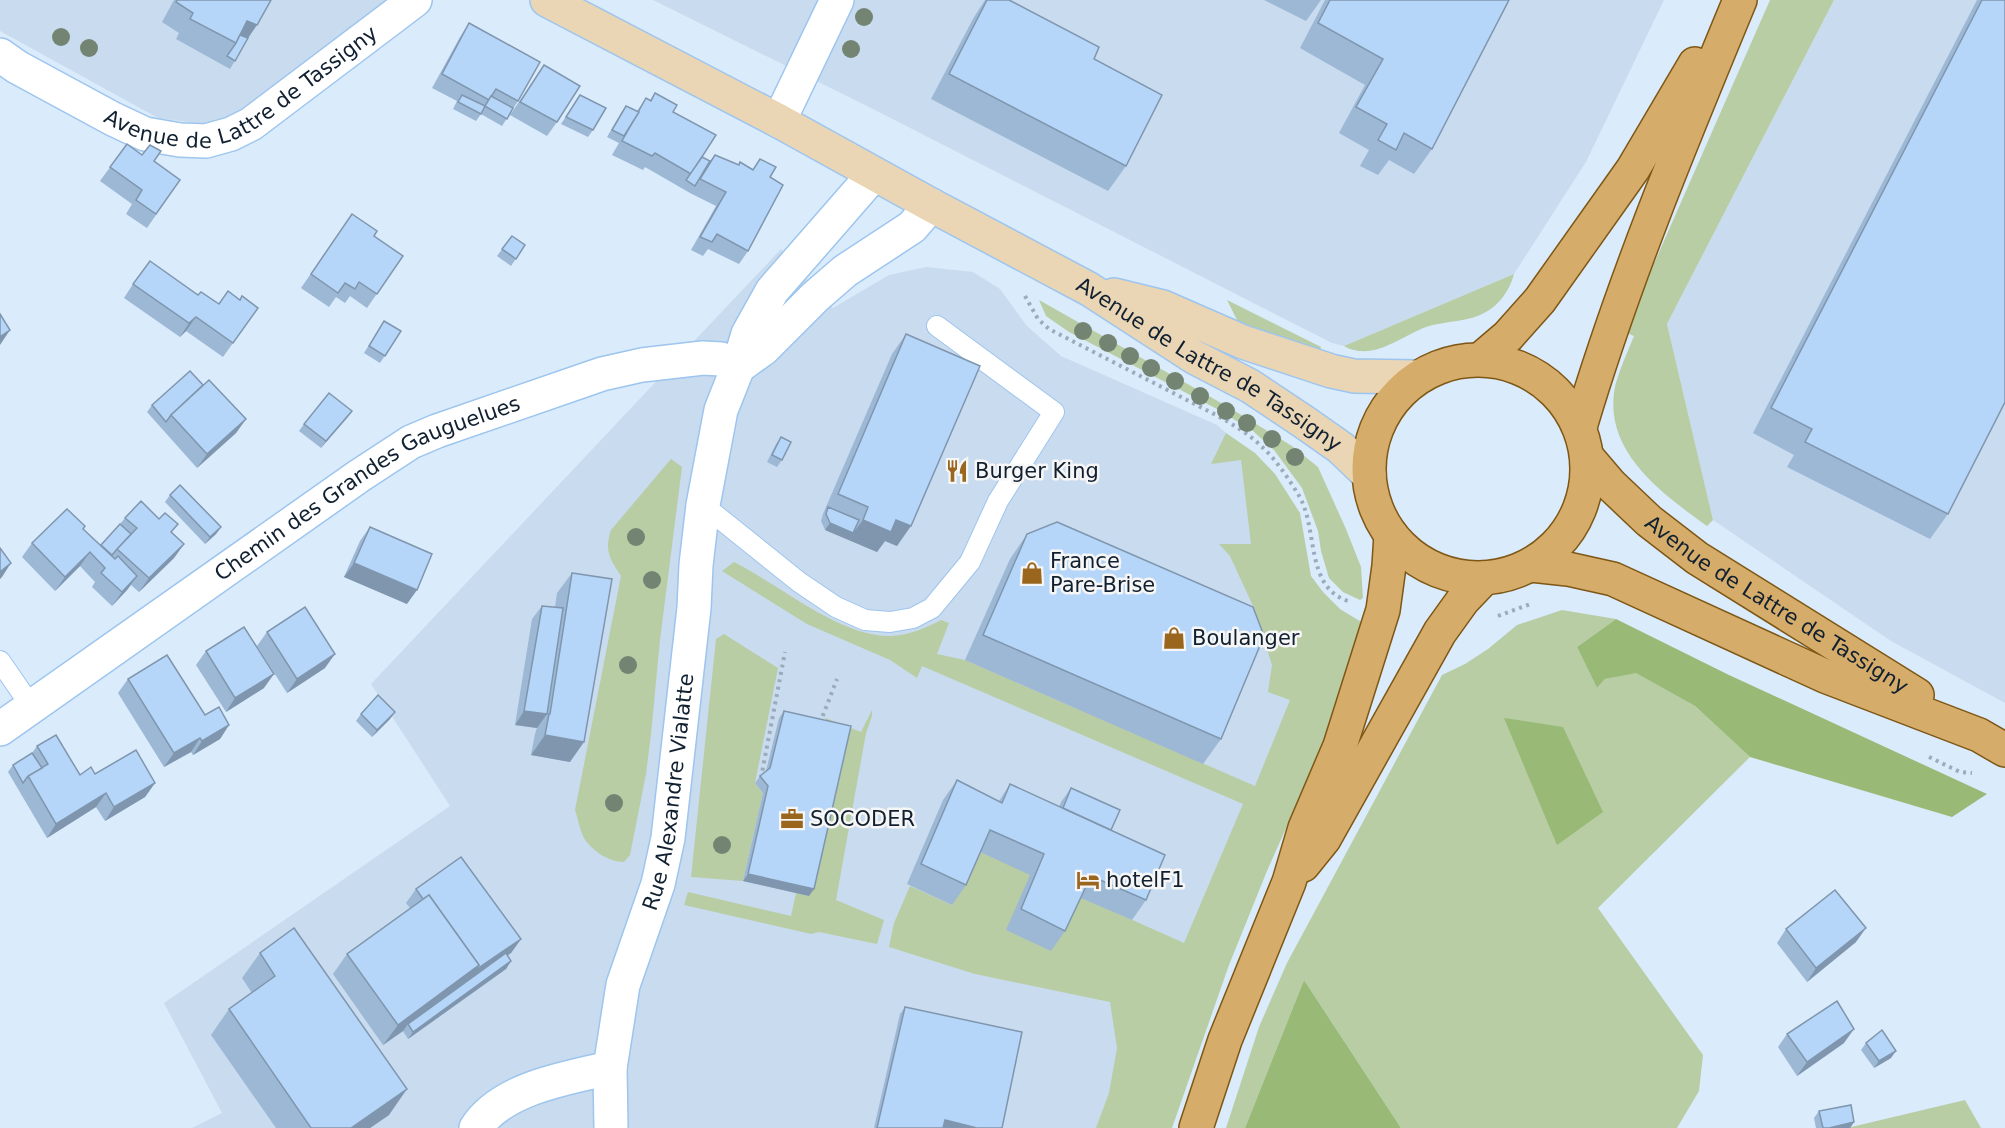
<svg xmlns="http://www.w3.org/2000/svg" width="2005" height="1128" font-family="'DejaVu Sans',sans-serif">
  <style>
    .built { fill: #c9dbee }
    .green { fill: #b9cda4 }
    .forest { fill: #99b976 }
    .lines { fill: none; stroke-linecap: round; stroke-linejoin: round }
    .service-casing { stroke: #9dc5ee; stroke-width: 22 }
    .minor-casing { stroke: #9dc5ee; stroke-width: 36 }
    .secondary-casing { stroke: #9dc5ee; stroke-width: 36 }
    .primary-casing { stroke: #7e5715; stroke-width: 36 }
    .path { stroke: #9babbc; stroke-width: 4; stroke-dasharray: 3 4.5; stroke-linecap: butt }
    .service { stroke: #fff; stroke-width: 20 }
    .minor { stroke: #fff; stroke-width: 33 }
    .secondary { stroke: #ead6b5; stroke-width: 33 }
    .primary { stroke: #d5ac6a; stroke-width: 33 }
    .tree { fill: #738572 }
    .wall { fill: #9cb8d5 }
    .shaded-wall { fill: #7f96ae }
    .building { fill: #b5d6f8; stroke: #7f96ae; stroke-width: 1.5 }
    .labels { text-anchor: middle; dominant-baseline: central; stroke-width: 5; stroke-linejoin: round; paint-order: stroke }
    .street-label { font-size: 21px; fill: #112030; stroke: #f6f6f6 }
    .poi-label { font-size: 21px; fill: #112030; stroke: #f6f6f6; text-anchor: start }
  </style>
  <rect width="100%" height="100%" fill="#daebfc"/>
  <!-- built -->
  <g class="built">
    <polygon points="0,0 397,0 272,99 212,125 158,118 0,31"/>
    <polygon points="653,0 1664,0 1586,162 1514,274 1344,346 1332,343 871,108"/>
    <polygon points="1834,0 2005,0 2005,703 1891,641 1713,520 1667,324"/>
    <polygon points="781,249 833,308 889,275 926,267 973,272 1000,289 1027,326 1061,356 1217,425 1253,457 1309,585 1334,615 1142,1128 192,1128 222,1113 164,1003 450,806 371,684"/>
  </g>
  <!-- green -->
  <g class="green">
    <path d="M1770,0H1834L1667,324L1713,520L1707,526C1664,495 1606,454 1614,393C1616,377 1628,351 1634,336L1627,333L1653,266Z"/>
    <path d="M1514,274C1511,286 1503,300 1492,308C1473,323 1447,320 1426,327C1400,337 1372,362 1344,346Z"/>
    <polygon points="1039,300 1230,408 1292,446 1318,467 1346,529 1361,567 1363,598 1360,600 1343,592 1329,578 1321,551 1318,531 1302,488 1274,450 1253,431 1217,409 1069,332 1046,316"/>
    <polygon points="1227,300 1321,347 1319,353 1243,326 1237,320"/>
    <path d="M1226,433L1255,453L1275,474L1300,513L1311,576L1323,592L1340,609L1363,623L1330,729L1267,871L1229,965L1172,1128H1096L1109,1093L1117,1048L1110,1002L975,974L889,947L894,923L910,886L952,905L976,850L1184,943L1243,804L922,666L917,678L890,660L807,624L722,571L734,562C780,585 841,638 892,636C909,635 926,628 941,620L949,623L937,654L965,660L1255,786L1290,700L1268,692L1272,665L1253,606L1230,556L1219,544H1251L1241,460L1211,464Z"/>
    <path d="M671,459L682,467L660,640L651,734L646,774L630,855L624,862C609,862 592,851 584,838C580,830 578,819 575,810L621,576C610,559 604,551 611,530Z"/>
    <polygon points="1562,610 1616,619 1577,647 1597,688 1605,679 1635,672 1695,706 1750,757 1598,908 1703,1055 1699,1091 1677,1128 1401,1128 1304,980 1245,1128 1226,1128 1259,1027 1287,963 1442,675 1465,664 1488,649 1517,625"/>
    <polygon points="724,634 778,668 755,783 763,793 743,881 691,877 716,639"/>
    <polygon points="872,710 872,716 866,733 836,900 884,920 877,944 819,932 811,934 684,905 688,892 791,916 796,893 809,896 823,729 826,718 861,732"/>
    <polygon points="1965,1100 1981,1128 1847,1128"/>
  </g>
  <!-- forest -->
  <g class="forest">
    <polygon points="1616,619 1729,675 1987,794 1952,817 1750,757 1695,706 1636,673 1605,679 1597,688 1577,647"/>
    <polygon points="1504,718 1563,727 1603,812 1557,845"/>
    <polygon points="1304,980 1401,1128 1245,1128"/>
  </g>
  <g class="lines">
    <!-- service casing -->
    <g class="service-casing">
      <g id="service">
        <polyline points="703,505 799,582 836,607 865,620 890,622 913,618 932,608 970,562 998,501 1054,412 937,326"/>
        <polyline points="0,661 31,706"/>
      </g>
    </g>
    <!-- minor casing -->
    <g class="minor-casing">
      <g id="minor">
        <path id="s1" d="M0,55L17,67L113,119L145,134L180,140L206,141L231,134L251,124L415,0"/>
        <polyline points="779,121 837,0"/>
        <polyline points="738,367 763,349 815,297 845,271 912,227 931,205"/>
        <path id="s2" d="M0,729L359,476L411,442L437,431L602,374L642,365L703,358L721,359L738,367"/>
        <polyline points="610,1068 611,1128"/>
        <path id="s3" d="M476,1128C502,1088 567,1078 610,1068L623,985L658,884L668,838L694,608L696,565L703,505L721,410L738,367L748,334L772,291L874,174"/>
      </g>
    </g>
    <!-- secondary casing -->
    <g class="secondary-casing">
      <g id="secondary">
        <path id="s4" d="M547,0L779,121L931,205L1089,289L1194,357L1250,386L1304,422L1341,448L1369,475"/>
        <polyline points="1114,295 1163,307 1243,342 1331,371 1354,376 1417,377"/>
      </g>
    </g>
    <!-- primary casing -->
    <g class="primary-casing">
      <g id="primary">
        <polyline points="1481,359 1508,336 1540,300 1633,169 1695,64"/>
        <circle cx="1478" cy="469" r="109"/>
        <path d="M1580,427C1623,282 1682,140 1740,0"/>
        <path id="s5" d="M1587,457L1610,484L1649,521L1697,558L1917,695"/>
        <polyline points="1531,565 1568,569 1613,579 1825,676 1979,735 2005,750"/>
        <polyline points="1303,865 1324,839 1440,632 1463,600 1484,578"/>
        <polyline points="1196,1128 1225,1040 1289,882 1305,828 1340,746 1383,610 1389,566 1391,535"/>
      </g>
    </g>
    <!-- path -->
    <g class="path">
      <path d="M1025,296L1038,319L1049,329L1216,415C1232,424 1248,433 1261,446C1275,458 1288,478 1298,494C1319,527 1304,587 1348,601"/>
      <polyline points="1498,616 1533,603"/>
      <polyline points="820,723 837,679"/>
      <polyline points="1929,757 1960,772 1972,773"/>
      <polyline points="761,778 785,652"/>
    </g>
    <!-- service -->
    <use href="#service" class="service"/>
    <!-- minor -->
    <use href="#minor" class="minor"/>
    <!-- secondary -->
    <use href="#secondary" class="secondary"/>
    <!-- primary -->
    <use href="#primary" class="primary"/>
  </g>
  <!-- trees -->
  <g class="tree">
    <circle cx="864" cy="17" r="9"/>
    <circle cx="61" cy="37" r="9"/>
    <circle cx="89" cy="48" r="9"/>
    <circle cx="851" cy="49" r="9"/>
    <circle cx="1083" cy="331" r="9"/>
    <circle cx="1108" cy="343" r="9"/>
    <circle cx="1130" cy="356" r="9"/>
    <circle cx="1151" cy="368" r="9"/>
    <circle cx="1175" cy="381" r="9"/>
    <circle cx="1200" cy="396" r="9"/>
    <circle cx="1226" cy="411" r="9"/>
    <circle cx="1247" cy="423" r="9"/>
    <circle cx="1272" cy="439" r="9"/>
    <circle cx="1295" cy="457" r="9"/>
    <circle cx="636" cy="537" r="9"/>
    <circle cx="652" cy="580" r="9"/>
    <circle cx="628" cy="665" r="9"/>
    <circle cx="614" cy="803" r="9"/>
    <circle cx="722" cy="845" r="9"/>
  </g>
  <!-- wall -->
  <g class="wall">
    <polygon points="174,0 271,0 230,69 176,39 179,33 162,22"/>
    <polygon points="985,0 1009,0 1094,59 1126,166 1108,191 931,99 974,17"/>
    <polygon points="1264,0 1321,0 1306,21"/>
    <polygon points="1325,0 1509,0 1432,149 1414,174 1389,160 1378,175 1360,166 1369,150 1339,133 1365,85 1300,48"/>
    <polygon points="1977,0 2005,0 1948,514 1930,539 1787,467 1794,455 1753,433"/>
    <polygon points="469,23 518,101 502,126 481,114 476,121 453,109 457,101 432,88 460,37"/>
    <polygon points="544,65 557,122 547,136 510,115"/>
    <polygon points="655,93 673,112 702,157 710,161 715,155 738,165 740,162 753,169 760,159 770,177 748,251 739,264 708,249 703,256 691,250 716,206 690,193 645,167 643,170 612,155 619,143 607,137 621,113 626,106 637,111 646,98 650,100"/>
    <polygon points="580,95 593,130 588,137 561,124"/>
    <polygon points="127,144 142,155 154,161 180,180 147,228 126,214 132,204 100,181"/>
    <polygon points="352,214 374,236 403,256 367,308 350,296 345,303 336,297 329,307 301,288"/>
    <polygon points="512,236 525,245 511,266 497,256"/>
    <polygon points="133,284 198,295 219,304 228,291 240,300 258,308 223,357 186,331 180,337 124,298"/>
    <polygon points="384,321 401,331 380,363 364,353"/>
    <polygon points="906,334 897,546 885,541 877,552 825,530 821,521 823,514 892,354"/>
    <polygon points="203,385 246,419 236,433 197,468 147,412 152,405"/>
    <polygon points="352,411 321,448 299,431 304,424"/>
    <polygon points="781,437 782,460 777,467 767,462 776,444"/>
    <polygon points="170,495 221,527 216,534 205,544 165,502"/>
    <polygon points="125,518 172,532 184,544 174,558 139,592 131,585 127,590 112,606 92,587 95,582 80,566 55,591 22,557 32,543 83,529 101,545 120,524"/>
    <polygon points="370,527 407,604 344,577 360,541"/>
    <polygon points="1027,534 1221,739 1203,764 965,660 1010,559"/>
    <polygon points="572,573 570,762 531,755 535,734 537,728 515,725 532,619 542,606 555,607 557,593"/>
    <polygon points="267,632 325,668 287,693 257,646"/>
    <polygon points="206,651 264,688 226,712 196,665"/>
    <polygon points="128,679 205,715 229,725 220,739 193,755 191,752 164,767 118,693"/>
    <polygon points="784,711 809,896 743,881 763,793 755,783 760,776 766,771 779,718"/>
    <polygon points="395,712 390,719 372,737 356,721 361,714"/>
    <polygon points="37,746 80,775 95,774 155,783 145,797 105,821 96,807 47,838 8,772 13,765 32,753"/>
    <polygon points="957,780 999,801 1010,784 1059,807 1061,802 1071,788 1111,830 1146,900 1132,920 1081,898 1065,931 1051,951 1006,930 1030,875 980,852 966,885 952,905 907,884 943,800"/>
    <polygon points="416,889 521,939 511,953 507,955 511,961 506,969 408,1039 403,1031 383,1045 333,974 347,954 410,908 406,903"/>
    <polygon points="1786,929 1856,942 1807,982 1777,943"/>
    <polygon points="260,953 389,1115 370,1128 276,1128 211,1035 229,1009 252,993 242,978"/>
    <polygon points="905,1007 1002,1128 874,1128 900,1014"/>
    <polygon points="1787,1034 1844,1043 1797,1076 1778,1047"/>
    <polygon points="1866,1043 1891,1058 1874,1068 1861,1050"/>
    <polygon points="1819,1111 1854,1122 1850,1128 1816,1128 1814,1118"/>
  </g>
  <!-- shaded-wall -->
  <g class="shaded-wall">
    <polygon points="247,21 257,25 243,45 234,41"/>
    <polygon points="196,317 186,331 180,337 189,323"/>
    <polygon points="10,330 0,345 0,337"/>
    <polygon points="352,411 347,418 321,448 326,441"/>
    <polygon points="246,419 236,433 197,468 207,454"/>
    <polygon points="863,520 896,520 911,526 897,546 885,541 877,552 825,530 830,523 853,533"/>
    <polygon points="221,527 216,534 205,544 210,537"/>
    <polygon points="184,544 174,558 139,592 149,578"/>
    <polygon points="90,552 80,566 55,591 65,577"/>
    <polygon points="11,563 2,577 0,579 0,572"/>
    <polygon points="354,563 417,590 407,604 344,577"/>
    <polygon points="137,576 127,590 112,606 122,592"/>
    <polygon points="335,654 325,668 287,693 297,679"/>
    <polygon points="274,674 264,688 226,712 235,698"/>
    <polygon points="524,711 547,714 537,728 515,725"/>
    <polygon points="395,712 390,719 372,737 377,730"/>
    <polygon points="229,725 220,739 193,755 202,741"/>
    <polygon points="545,735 584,742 570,762 531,755"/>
    <polygon points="200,738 191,752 164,767 174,753"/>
    <polygon points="155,783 145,797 105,821 114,807"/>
    <polygon points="106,793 96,807 47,838 56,824"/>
    <polygon points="748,874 814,889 809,896 743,881"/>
    <polygon points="1866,928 1856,942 1807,982 1816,968"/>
    <polygon points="521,939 511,953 408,1024 403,1031 383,1045 398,1025 479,965"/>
    <polygon points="511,961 506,969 408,1039 413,1032"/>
    <polygon points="1854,1029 1844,1043 1797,1076 1807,1062"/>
    <polygon points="1896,1051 1891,1058 1874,1068 1879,1061"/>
    <polygon points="407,1089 389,1115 370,1128 351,1128"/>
    <polygon points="945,1120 977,1128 943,1128"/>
    <polygon points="1854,1122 1850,1128 1829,1128"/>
  </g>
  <!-- building -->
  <g class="building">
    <polygon points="177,0 271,0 257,25 247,21 236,43 190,19 193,13 176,2"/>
    <polygon points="987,0 1009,0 1099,47 1094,59 1162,95 1126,166 949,74"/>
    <polygon points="1330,0 1509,0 1432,149 1404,133 1396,150 1378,140 1387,124 1356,107 1383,59 1318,23"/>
    <polygon points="1982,0 2005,0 2005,402 1948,514 1805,442 1812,429 1771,408"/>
    <polygon points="469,23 540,62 518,101 496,89 489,100 442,74"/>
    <polygon points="240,35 248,38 235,61 227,56 236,43"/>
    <polygon points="544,65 580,86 557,122 520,102"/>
    <polygon points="655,93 677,105 673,112 716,135 691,174 655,153 652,156 622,141 646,98 651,101"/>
    <polygon points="462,95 485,106 491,96 513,108 507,119 485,106 481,114 458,102"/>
    <polygon points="580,95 606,108 593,130 566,117"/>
    <polygon points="626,106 639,112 624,136 612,130"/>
    <polygon points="127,144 142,155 150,145 161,151 154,161 180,180 156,214 136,200 142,190 110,167"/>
    <polygon points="715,155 739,165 740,162 753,170 760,159 776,167 770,177 783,185 748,251 717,234 712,242 700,237 726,192 700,179"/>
    <polygon points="702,157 710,161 695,186 686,180"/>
    <polygon points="352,214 377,231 374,236 403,256 377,294 359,282 355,289 345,283 338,293 311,274"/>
    <polygon points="512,236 525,245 516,259 502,249"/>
    <polygon points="150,261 198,295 201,292 219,304 228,291 240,300 242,296 258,308 233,343 196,317 189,323 133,284"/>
    <polygon points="0,314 10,330 0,337"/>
    <polygon points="384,321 401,331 385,356 369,346"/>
    <polygon points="906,334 980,366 911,526 896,520 891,532 863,520 868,507 838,494"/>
    <polygon points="190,371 203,385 171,415 166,422 152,405"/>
    <polygon points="209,380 246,419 207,454 171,415"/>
    <polygon points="329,393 352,411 326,441 304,424"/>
    <polygon points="781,437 791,442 782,460 772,455"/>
    <polygon points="180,485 221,527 210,537 170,495"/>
    <polygon points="141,501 159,519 165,513 178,524 171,532 184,544 149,578 117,549 137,528 125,518"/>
    <polygon points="828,507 859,520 853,533 830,523 826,514"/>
    <polygon points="67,509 85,526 83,529 115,559 118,556 137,576 122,592 101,573 105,568 90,552 65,577 32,543"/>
    <polygon points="1057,522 1253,607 1264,636 1221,739 983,635 1027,534"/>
    <polygon points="120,524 131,534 117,549 112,555 101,545"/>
    <polygon points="370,527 432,554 417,590 354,563"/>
    <polygon points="0,548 11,563 0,572"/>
    <polygon points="572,573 612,579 584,742 545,735 549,714 550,714"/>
    <polygon points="542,606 563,608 547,714 524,711"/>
    <polygon points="305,607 335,654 297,679 267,632"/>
    <polygon points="244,627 274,674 235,698 206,651"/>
    <polygon points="167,655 205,715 219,707 229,725 202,741 200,738 174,753 128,679"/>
    <polygon points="378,695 395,712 377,730 361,714"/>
    <polygon points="784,711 851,726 814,889 748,874 768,786 760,776 770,768"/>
    <polygon points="56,735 80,775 91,767 95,774 136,750 155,783 114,807 106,793 56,824 28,776 48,764 37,746"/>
    <polygon points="32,753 42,768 28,776 23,783 13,765"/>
    <polygon points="957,780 1002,803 1010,784 1165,855 1146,900 1091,876 1065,931 1021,909 1044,854 990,830 966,885 921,864"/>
    <polygon points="1071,788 1120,810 1111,830 1063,808"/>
    <polygon points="461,857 521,939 474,971 479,965 429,895 423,899 416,889"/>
    <polygon points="1835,890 1866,928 1816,968 1786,929"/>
    <polygon points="429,895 479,965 398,1025 347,954"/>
    <polygon points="294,928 407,1089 351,1128 311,1128 229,1009 275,976 260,953"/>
    <polygon points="506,953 511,961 413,1032 408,1024"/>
    <polygon points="1837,1001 1854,1029 1807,1062 1787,1034"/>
    <polygon points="905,1007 1022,1032 1002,1128 977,1128 945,1120 943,1128 877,1128"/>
    <polygon points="1882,1030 1896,1051 1879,1061 1866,1043"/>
    <polygon points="1851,1105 1854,1122 1829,1128 1823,1128 1819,1111"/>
  </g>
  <!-- icons -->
  <defs>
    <g id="restaurant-bare" transform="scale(1.8)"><path d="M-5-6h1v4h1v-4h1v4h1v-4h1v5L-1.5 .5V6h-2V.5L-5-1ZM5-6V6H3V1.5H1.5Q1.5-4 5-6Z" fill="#9a651d" stroke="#f6f6f6" stroke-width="2.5" paint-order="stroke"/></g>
    <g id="shop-bare" transform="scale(1.8)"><path d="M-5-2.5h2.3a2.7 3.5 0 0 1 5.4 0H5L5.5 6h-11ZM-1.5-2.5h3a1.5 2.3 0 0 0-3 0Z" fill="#9a651d" stroke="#f6f6f6" stroke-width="2.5" paint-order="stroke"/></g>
    <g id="office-bare" transform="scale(1.8)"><path d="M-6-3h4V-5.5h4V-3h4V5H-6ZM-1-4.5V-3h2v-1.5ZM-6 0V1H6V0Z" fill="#9a651d" stroke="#f6f6f6" stroke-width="2.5" paint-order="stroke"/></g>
    <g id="hotel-bare" transform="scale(1.8)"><path d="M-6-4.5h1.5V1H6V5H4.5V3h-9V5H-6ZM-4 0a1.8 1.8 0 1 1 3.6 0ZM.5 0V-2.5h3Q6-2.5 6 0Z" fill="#9a651d" stroke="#f6f6f6" stroke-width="2.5" paint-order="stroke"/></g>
  </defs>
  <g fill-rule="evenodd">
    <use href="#restaurant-bare" x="957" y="471"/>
    <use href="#shop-bare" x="1032" y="573"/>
    <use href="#shop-bare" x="1174" y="638"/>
    <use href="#office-bare" x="792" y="819"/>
    <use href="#hotel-bare" x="1088" y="880"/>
  </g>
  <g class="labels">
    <!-- street labels -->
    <g class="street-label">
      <text stroke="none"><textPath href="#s1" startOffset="276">Avenue de Lattre de Tassigny</textPath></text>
      <text stroke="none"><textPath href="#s4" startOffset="756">Avenue de Lattre de Tassigny</textPath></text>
      <text stroke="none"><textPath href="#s2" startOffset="441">Chemin des Grandes Gauguelues</textPath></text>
      <text stroke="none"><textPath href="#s5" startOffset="242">Avenue de Lattre de Tassigny</textPath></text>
      <text stroke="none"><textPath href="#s3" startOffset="434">Rue Alexandre Vialatte</textPath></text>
    </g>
    <!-- poi labels -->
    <g class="poi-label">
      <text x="975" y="471">Burger King</text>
      <text x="1050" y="561">France<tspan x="1050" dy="24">Pare-Brise</tspan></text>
      <text x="1192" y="638">Boulanger</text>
      <text x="810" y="819">SOCODER</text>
      <text x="1106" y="880">hotelF1</text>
    </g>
  </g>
</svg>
